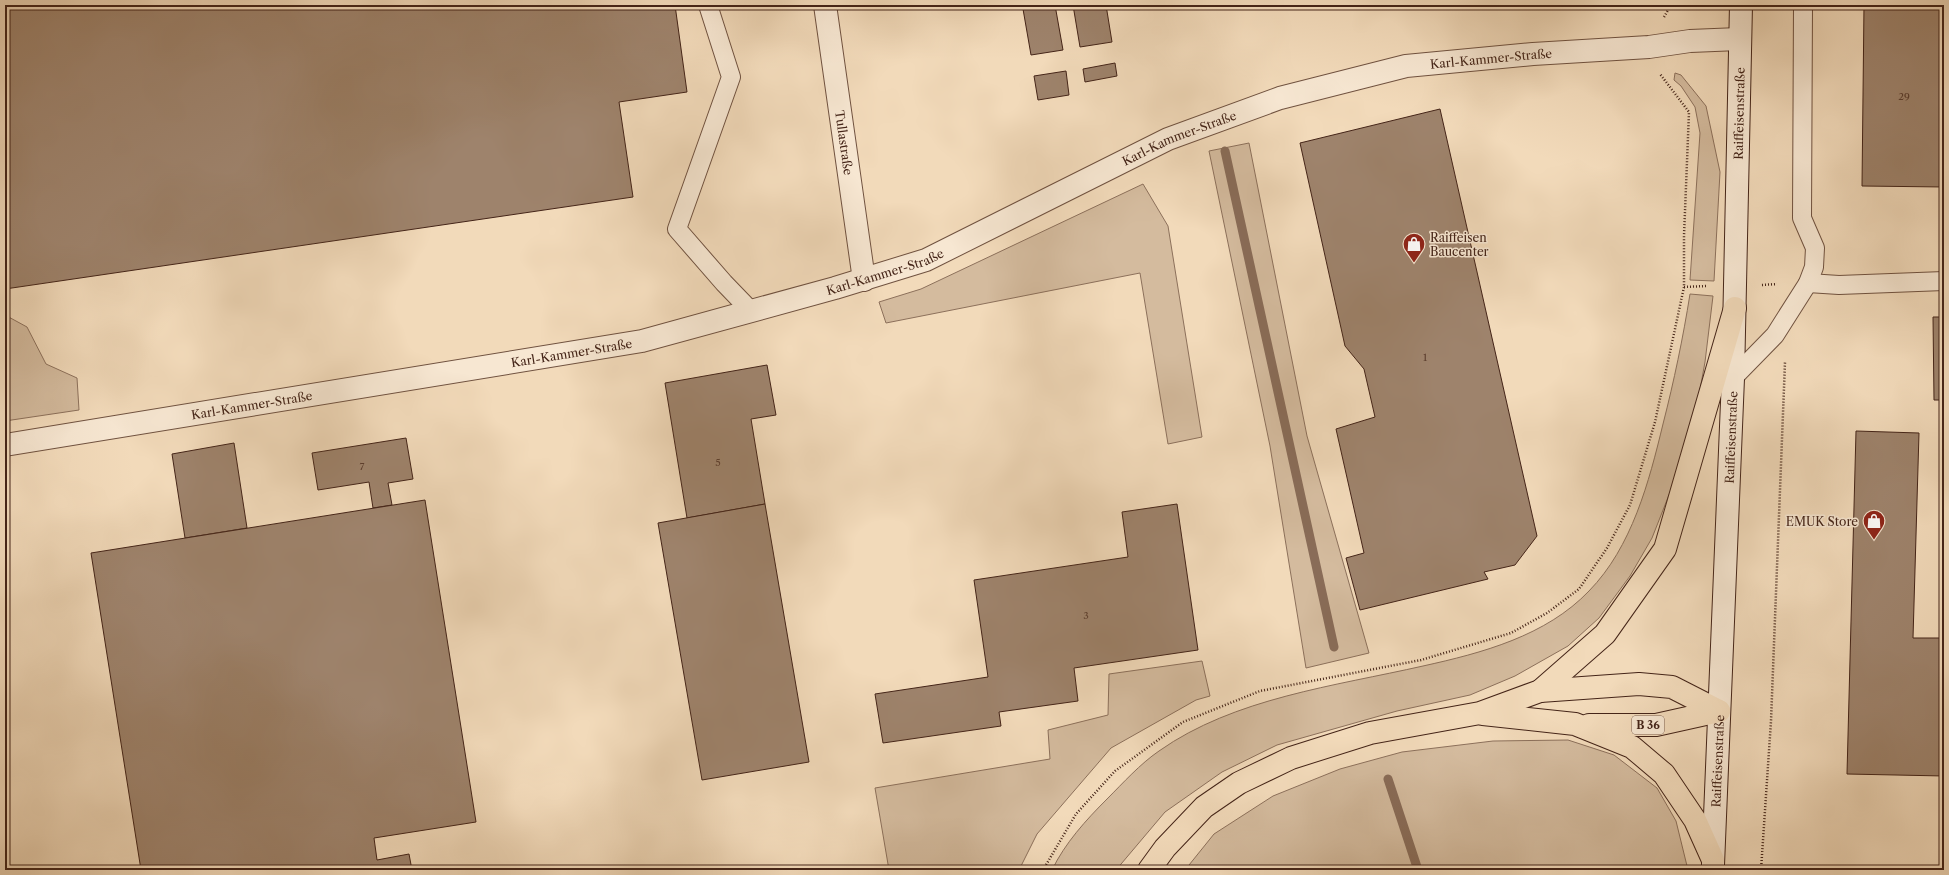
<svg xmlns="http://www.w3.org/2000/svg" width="1949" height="875" font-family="'Libre Caslon Text',serif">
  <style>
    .green { fill: #d4bb9e; stroke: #8c705b }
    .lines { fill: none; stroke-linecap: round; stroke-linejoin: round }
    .stream { stroke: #896c58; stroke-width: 9 }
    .building { fill: #9e836c; stroke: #442418 }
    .lane-casing { stroke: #705240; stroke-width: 20 }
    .street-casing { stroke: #705240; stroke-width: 24 }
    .secondary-casing { stroke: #442418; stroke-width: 24 }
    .primary-casing { stroke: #442418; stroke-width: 24 }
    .path { stroke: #442418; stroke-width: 2.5; stroke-dasharray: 1 2; stroke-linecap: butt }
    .lane { stroke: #f7e7d2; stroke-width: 18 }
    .street { stroke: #f7e7d2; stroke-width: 22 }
    .secondary { stroke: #f7e7d2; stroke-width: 22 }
    .primary { stroke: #f2daba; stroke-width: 22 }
    .labels { text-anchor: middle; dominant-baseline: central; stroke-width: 3; stroke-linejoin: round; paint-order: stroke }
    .number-label { font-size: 10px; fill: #5a3c2d }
    .shield { fill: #f7e7d2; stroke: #7a5e50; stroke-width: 1 }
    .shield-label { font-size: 11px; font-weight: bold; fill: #442418 }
    .street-label { font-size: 12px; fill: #442418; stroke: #f7e7d2 }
    .poi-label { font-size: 12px; fill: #442418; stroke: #f7e7d2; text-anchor: start }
  </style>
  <rect width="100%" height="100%" fill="#f2daba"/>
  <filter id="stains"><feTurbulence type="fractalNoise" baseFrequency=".005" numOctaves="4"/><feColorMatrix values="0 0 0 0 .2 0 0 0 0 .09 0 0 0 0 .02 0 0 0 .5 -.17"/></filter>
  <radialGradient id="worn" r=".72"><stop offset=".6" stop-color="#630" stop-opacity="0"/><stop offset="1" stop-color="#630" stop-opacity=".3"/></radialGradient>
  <!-- green -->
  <g class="green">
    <polygon points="1675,73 1681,75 1706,106 1720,172 1714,281 1690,280 1700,133 1695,107 1681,86 1674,80"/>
    <polygon points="1249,143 1307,436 1369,653 1306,668 1270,446 1209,151"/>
    <polygon points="1143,184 1168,226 1202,437 1168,444 1140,273 886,323 879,302 921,289"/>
    <path d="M1690,294L1713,296L1705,362L1695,417L1680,467L1652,538L1630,576L1599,618L1568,646L1515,676L1470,695L1397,711L1277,745L1222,772L1165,812L1116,870H1052C1065,843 1086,820 1107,799C1123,783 1140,764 1159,751C1234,698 1335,686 1423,666C1482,653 1546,636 1589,591C1632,547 1649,482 1663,424C1674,381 1683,338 1690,294Z"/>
    <polygon points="5,315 27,327 46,364 77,378 79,410 5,421"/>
    <polygon points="1202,661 1210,696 1196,700 1111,748 1037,834 1019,870 889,870 875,788 1050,759 1048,730 1108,715 1109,674"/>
    <polygon points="1568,740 1614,755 1657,788 1676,821 1688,870 1185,870 1214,834 1273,796 1340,769 1402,752 1493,741"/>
  </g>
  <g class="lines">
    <!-- stream -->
    <g class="stream">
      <polyline points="1225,151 1334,647"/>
      <polyline points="1388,779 1418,870"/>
    </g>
  </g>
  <!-- building -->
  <g class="building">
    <polygon points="5,5 675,5 687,92 619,102 633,197 5,289"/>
    <polygon points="1048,5 1055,5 1063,50 1031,55 1023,9"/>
    <polygon points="1073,5 1106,5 1112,42 1080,47"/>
    <polygon points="1864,5 1944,5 1944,187 1862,186"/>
    <polygon points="1115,63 1117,76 1085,82 1083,69"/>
    <polygon points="1066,71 1069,95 1038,100 1034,76"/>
    <polygon points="1440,109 1537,536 1515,565 1484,572 1488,579 1360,610 1346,558 1364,553 1336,429 1375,417 1364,369 1345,346 1300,143"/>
    <polygon points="1933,317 1944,317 1944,400 1934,400"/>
    <polygon points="767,365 776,415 751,419 765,504 687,518 665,383"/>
    <polygon points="1856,431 1919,433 1913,638 1944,638 1944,776 1847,774"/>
    <polygon points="406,438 413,479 388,483 392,505 373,508 369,482 318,490 312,453"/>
    <polygon points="234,443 247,528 185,538 172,454"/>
    <polygon points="425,500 476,822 374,838 377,860 409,854 412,870 141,870 91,553"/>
    <polygon points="765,504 809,762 702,780 658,523"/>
    <polygon points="1177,504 1198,650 1074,668 1078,701 999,712 1001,726 883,743 875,694 988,677 974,580 1128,557 1122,512"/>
  </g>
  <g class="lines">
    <!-- lane casing -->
    <g class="lane-casing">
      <g id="lane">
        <polyline points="708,5 731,77 677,229 724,283 751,311"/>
        <polyline points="1808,283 1839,285 1944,281"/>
        <polyline points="1733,378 1775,335 1808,283 1814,267 1815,248 1802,218 1803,5"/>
      </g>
    </g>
    <!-- street casing -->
    <g class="street-casing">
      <g id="street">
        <path id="s1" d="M825,5L864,280"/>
        <path id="s2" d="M5,445L642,341L835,288L926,260L1168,139L1280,98L1406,66L1533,54L1649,47L1690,41L1739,39"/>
      </g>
    </g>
    <!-- secondary casing -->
    <g class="secondary-casing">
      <g id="secondary">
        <path id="s3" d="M1713,865L1733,378L1741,5"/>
      </g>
    </g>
    <!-- primary casing -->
    <g class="primary-casing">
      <g id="primary">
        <polyline points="1540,691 1639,684 1672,687 1719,711"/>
        <polyline points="1483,714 1575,724 1632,747 1664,774 1695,820 1713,860"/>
        <polyline points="1589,725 1656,725 1719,711"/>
        <polyline points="1149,870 1165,848 1204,807 1239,783 1291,758 1370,733 1480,713 1540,691 1605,634 1665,549 1735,308"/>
      </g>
    </g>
    <!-- path -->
    <g class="path">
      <polyline points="1664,17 1671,5"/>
      <polyline points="1762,285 1777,284"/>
      <polyline points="1684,287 1707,286"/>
      <polyline points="1043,870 1076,814 1115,771 1183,722 1260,691 1421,660 1511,633 1547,613 1579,589 1607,548 1630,505 1655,422 1684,287 1684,236 1689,112 1660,74"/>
      <polyline points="1761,870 1771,721 1785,362"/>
    </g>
    <!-- lane -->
    <use href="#lane" class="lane"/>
    <!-- street -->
    <use href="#street" class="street"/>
    <!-- secondary -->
    <use href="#secondary" class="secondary"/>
    <!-- primary -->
    <use href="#primary" class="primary"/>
  </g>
  <!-- icons -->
  <defs>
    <g id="shop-pin" transform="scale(1.15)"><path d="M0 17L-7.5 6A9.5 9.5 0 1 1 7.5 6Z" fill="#8f2418" stroke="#f7e7d2"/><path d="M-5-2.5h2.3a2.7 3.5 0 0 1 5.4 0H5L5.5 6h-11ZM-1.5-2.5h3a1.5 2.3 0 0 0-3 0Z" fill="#fff"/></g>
  </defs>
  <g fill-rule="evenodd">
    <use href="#shop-pin" x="1414" y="244"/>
    <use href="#shop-pin" x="1874" y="521"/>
  </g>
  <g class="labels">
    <!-- number labels -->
    <g class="number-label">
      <text x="1904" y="96">29</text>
      <text x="1425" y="357">1</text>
      <text x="718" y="462">5</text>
      <text x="362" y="466">7</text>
      <text x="1086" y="615">3</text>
    </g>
    <!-- shield labels -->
    <rect class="shield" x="1632" y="716" width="32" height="18" rx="3"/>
    <g class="shield-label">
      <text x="1648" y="725">B 36</text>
    </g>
    <!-- street labels -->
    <g class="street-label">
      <text stroke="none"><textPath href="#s2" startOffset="1546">Karl-Kammer-Straße</textPath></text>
      <text stroke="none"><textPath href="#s3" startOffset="752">Raiffeisenstraße</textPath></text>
      <text stroke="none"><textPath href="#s2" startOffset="1222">Karl-Kammer-Straße</textPath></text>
      <text stroke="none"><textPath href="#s1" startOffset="139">Tullastraße</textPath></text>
      <text stroke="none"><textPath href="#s2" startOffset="898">Karl-Kammer-Straße</textPath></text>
      <text stroke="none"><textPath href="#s2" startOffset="574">Karl-Kammer-Straße</textPath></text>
      <text stroke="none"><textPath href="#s2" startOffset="250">Karl-Kammer-Straße</textPath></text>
      <text stroke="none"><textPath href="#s3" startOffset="428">Raiffeisenstraße</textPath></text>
      <text stroke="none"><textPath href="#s3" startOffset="104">Raiffeisenstraße</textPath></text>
    </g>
    <!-- poi labels -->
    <g class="poi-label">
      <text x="1430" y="237">Raiffeisen<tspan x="1430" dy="14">Baucenter</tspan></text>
      <text x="1858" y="521" text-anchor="end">EMUK Store</text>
    </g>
  </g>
  <!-- margin -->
  <rect width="1949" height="875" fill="none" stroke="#f2daba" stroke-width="20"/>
  <rect x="6" y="6" width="1937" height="863" fill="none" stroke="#442418" stroke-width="2"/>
  <rect x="10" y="10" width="1929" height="855" fill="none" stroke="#442418"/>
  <rect width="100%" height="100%" filter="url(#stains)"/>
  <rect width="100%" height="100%" fill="url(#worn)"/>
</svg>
